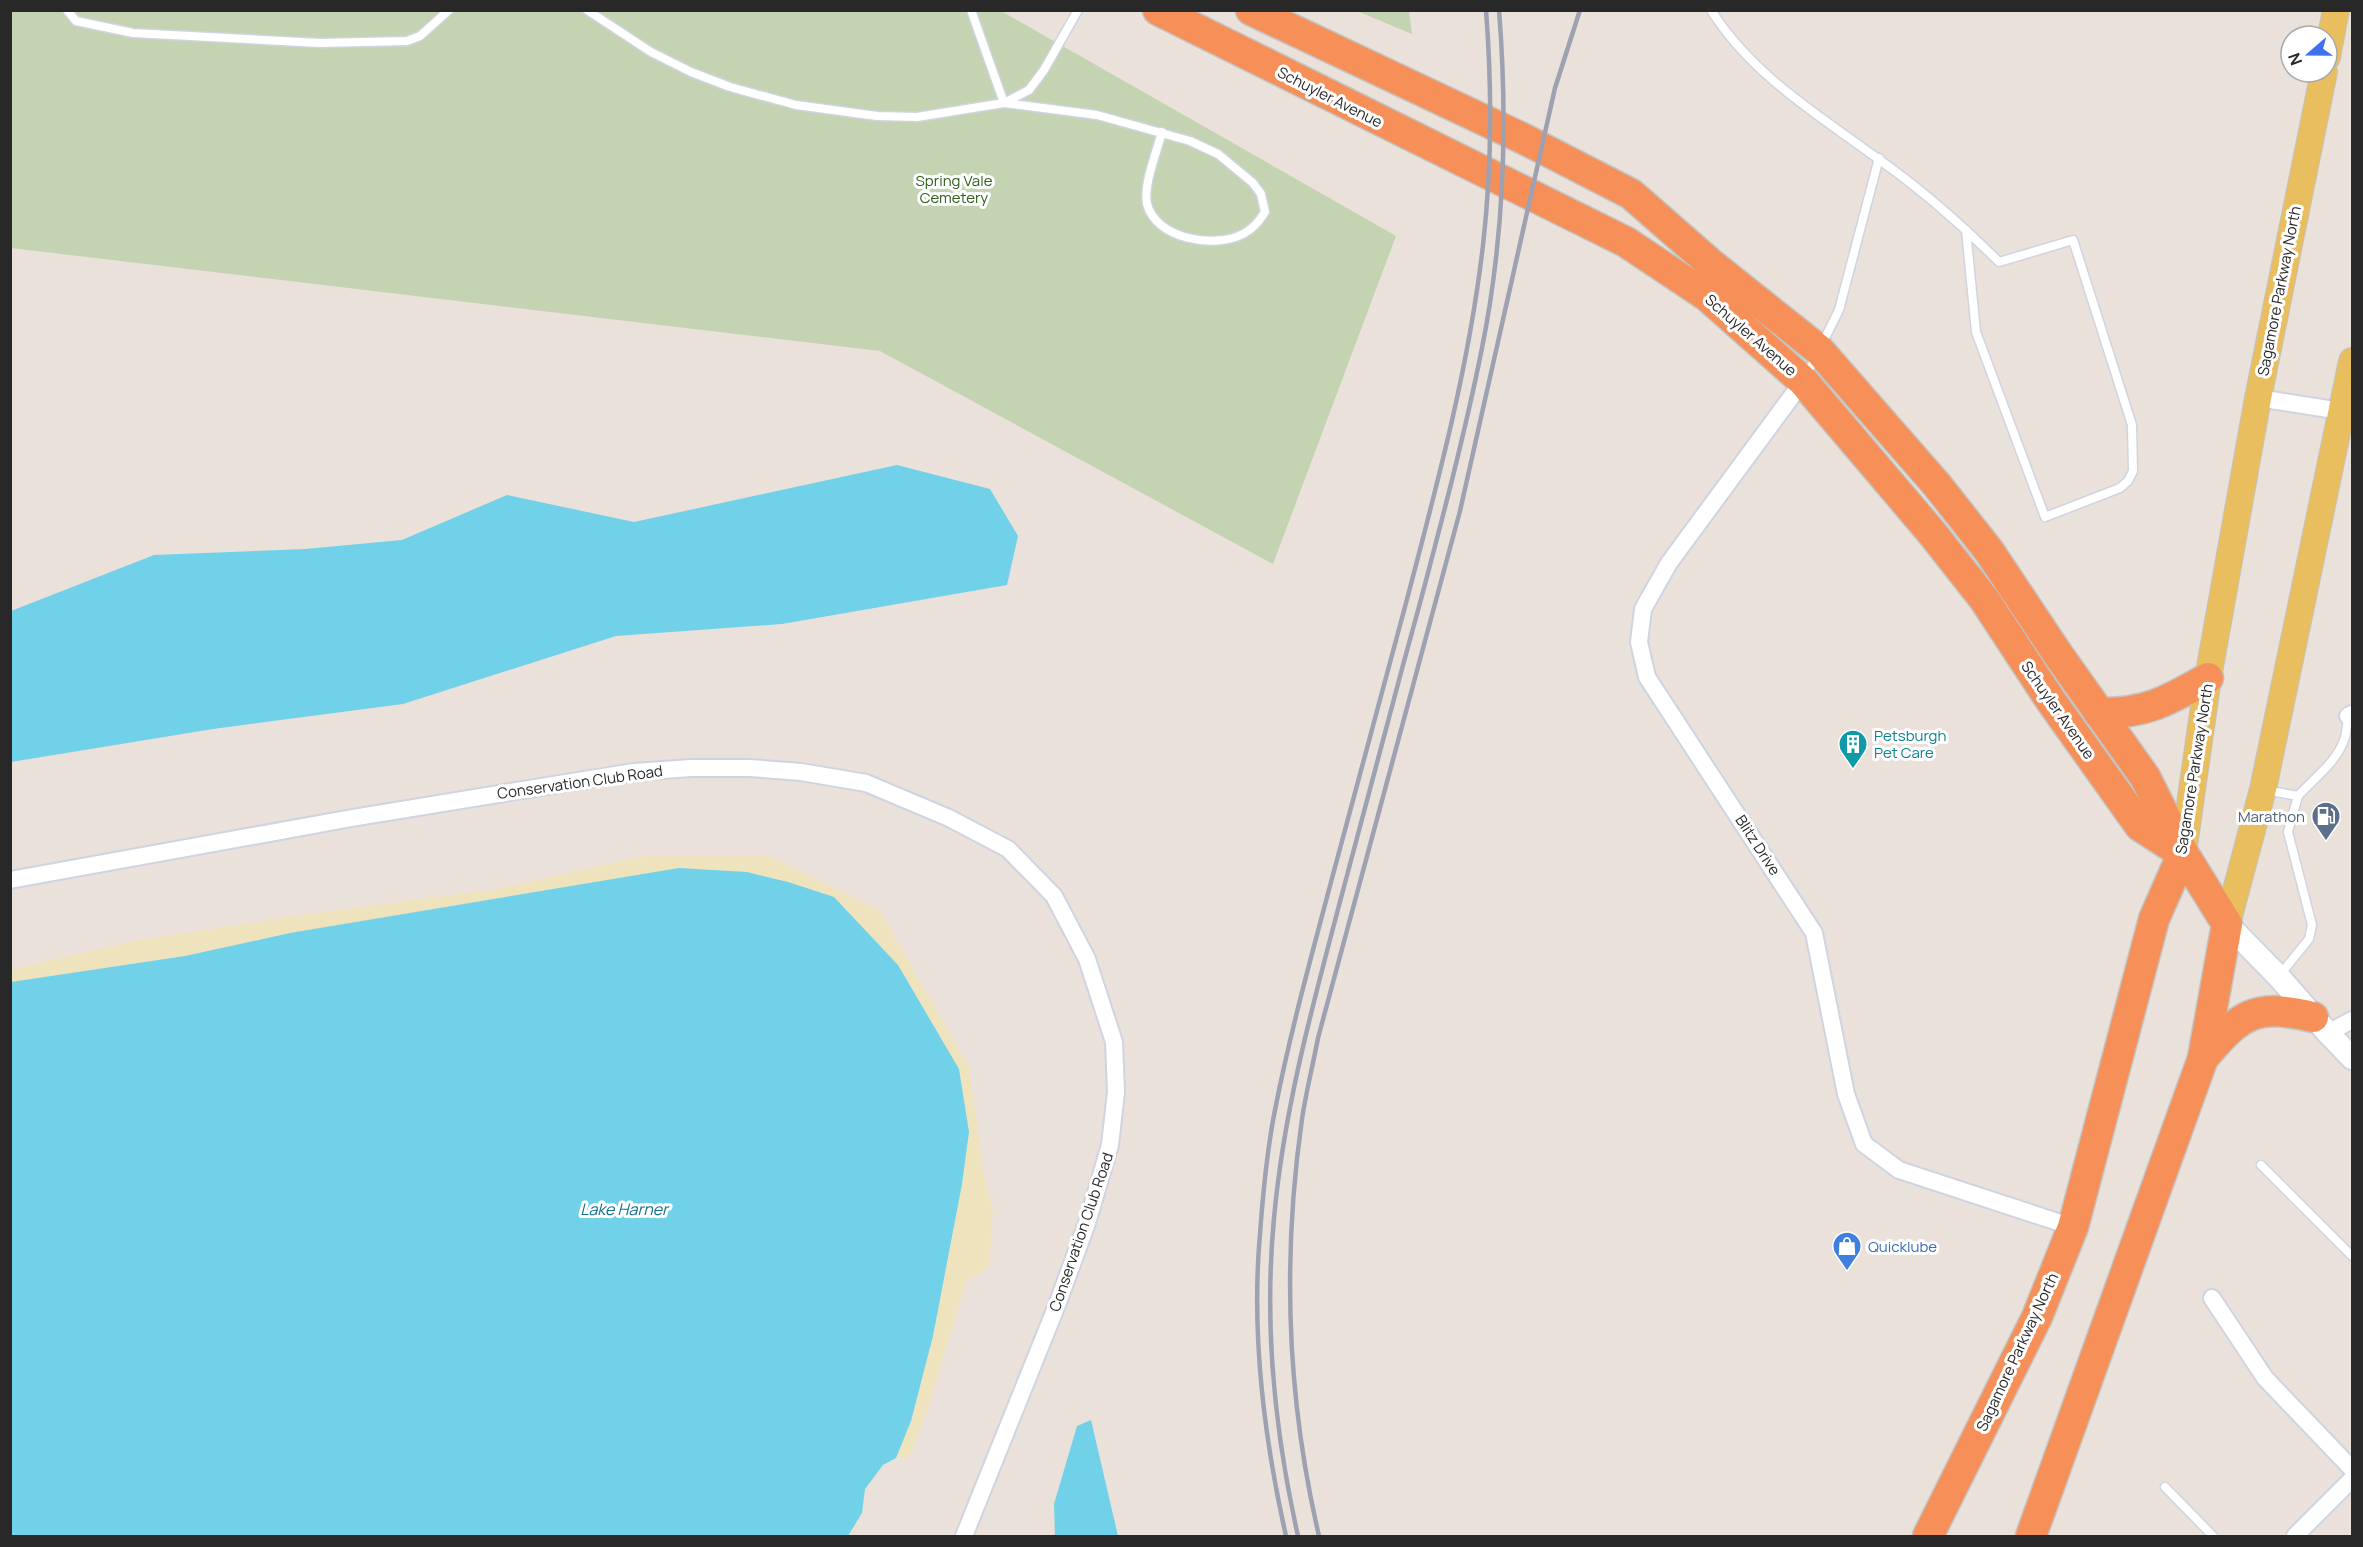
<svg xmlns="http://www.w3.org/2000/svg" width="2363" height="1547" font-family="Manrope,sans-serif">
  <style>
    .sand { fill: #eee3bd }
    .cemetery { fill: #c4d3b2 }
    .water { fill: #70d1e8 }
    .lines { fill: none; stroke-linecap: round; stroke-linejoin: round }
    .lane-casing { stroke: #cfd4e0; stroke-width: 11 }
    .street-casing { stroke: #cfd4e0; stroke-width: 20 }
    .secondary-casing { stroke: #cfd4e0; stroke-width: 26 }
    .primary-casing { stroke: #c3c3c3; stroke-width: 28 }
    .highway-casing { stroke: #c3c3c3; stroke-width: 33 }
    .lane { stroke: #fff; stroke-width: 8 }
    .street { stroke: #fff; stroke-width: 16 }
    .secondary { stroke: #fff; stroke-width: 22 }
    .primary { stroke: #e9be5f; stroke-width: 26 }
    .highway { stroke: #f69058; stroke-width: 30 }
    .rail { stroke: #9da1b1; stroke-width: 4.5 }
    .labels { text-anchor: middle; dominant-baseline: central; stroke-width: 6; stroke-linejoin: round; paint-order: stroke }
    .street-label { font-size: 15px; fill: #282828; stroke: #fff }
    .park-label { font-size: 15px; fill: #30601c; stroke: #fff }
    .culture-label { font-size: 15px; fill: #0d838f; stroke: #fff; text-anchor: start }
    .service-label { font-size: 15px; fill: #4e5e75; stroke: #fff; text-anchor: end }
    .shop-label { font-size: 15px; fill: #366cbe; stroke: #fff; text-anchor: start }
    .water-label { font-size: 16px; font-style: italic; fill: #136f90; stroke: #fff }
  </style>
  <rect width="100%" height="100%" fill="#eae1da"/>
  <!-- sand -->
  <polygon class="sand" points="648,855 767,855 880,911 969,1067 985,1181 993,1212 989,1266 966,1282 928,1407 909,1458 896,1458 911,1421 933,1336 962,1184 969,1132 959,1069 898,965 834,897 788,882 747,872 679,868 290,933 185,956 11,982 10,970 132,941 302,915 496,889"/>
  <!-- cemetery -->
  <g class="cemetery">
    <polygon points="11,10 1001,11 1396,236 1273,564 880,351 11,248"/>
    <polygon points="1357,11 1409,11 1412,34"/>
  </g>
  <!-- water -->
  <g class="water">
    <polygon points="897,465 990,489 1018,536 1007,585 782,624 616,636 403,704 213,729 11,762 11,611 154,555 305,549 402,540 507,495 634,522"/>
    <polygon points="679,868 747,872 788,882 834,897 898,965 959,1069 969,1132 962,1184 933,1336 911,1421 896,1458 883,1465 865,1489 862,1513 848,1536 11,1536 10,1347 12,1337 10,1324 11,982 185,956 290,933"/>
    <polygon points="1091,1420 1118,1536 1055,1536 1054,1504 1077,1426"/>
  </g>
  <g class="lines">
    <!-- lane casing -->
    <g class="lane-casing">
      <g id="lane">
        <polyline points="67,10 76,21 133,33 320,43 407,41 420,36 449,10"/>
        <polyline points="587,10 651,52 691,72 730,87 796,105 877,116 917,117 1004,103 1029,90 1044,70 1078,10"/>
        <path d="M971,10L1004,103L1097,115L1190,141L1218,154L1253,183L1261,194L1265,212C1259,222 1253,229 1243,234C1214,249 1156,239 1147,204C1143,185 1157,151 1162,132"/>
        <path d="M1711,10C1752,75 1817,114 1877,158C1921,189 1961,224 1999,262L2073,240L2132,425L2133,471L2128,481L2120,488L2045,517L1976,332L1966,230"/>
        <polyline points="1806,376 1839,310 1879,158"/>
        <path d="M2265,790L2298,796C2313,779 2336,763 2344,740C2347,733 2347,724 2348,716"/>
        <polyline points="2279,976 2309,939 2312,925 2288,832 2298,796"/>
        <polyline points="2261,1165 2352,1256"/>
        <polyline points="2165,1487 2213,1536"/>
      </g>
    </g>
    <!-- street casing -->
    <g class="street-casing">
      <g id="street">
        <polyline points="1803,381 1669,563 1643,609 1639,642 1647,677 1814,933 1846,1094 1864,1144 1899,1170 2073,1227"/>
        <polyline points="2258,398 2341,411 2352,410"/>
        <polyline points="2348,716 2352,714"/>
        <polyline points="10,880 352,818 578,781 634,772 691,768 750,768 801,772 866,783 949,818 1008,849 1054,896 1087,959 1114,1042 1116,1092 1110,1145 1087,1223 1057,1305 964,1536"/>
        <polyline points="2328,1033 2352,1020"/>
        <polyline points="2212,1298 2265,1378 2352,1469"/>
        <polyline points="2295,1536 2352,1479"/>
      </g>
    </g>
    <!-- secondary casing -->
    <g class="secondary-casing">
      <polyline id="secondary" points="2227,924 2278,976 2328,1033 2352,1058"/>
    </g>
    <!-- primary casing -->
    <g class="primary-casing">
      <g id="primary">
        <polyline points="2327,57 2336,10"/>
        <polyline points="2183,853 2208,678 2258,398 2324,72"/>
        <polyline points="2227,924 2263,789 2352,361"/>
      </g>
    </g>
    <!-- highway casing -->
    <g class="highway-casing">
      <g id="highway">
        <polyline points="1158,10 1626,242 1707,296 1803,381 1932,533 1984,599 2051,701 2140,826 2182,853"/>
        <polyline points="1251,10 1524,139 1631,194 1711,264 1819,350 1937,485 1989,551 2057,653 2145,777 2183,853 2227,924 2203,1058 2031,1536"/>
        <path d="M2099,713C2146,714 2169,700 2208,678"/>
        <path d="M2203,1058C2241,1014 2254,1003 2313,1017"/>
        <polyline points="1928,1536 2037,1317 2073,1227 2154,919 2183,853"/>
      </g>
    </g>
    <!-- lane -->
    <use href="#lane" class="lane"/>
    <!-- street -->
    <use href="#street" class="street"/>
    <!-- secondary -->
    <use href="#secondary" class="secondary"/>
    <!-- primary -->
    <use href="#primary" class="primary"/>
    <!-- highway -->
    <use href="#highway" class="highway"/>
    <!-- rail -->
    <g class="rail">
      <path d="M1286,1536C1264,1438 1251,1335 1260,1234C1263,1193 1267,1150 1275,1110C1290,1033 1311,958 1331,882C1356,789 1381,696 1406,603C1437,485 1469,367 1483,245C1492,167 1492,88 1486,10"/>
      <path d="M1298,1536C1275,1434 1264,1323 1274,1218C1284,1108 1313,1004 1341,898C1367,799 1393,701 1420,603C1442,520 1464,437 1481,353C1504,241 1508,123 1499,10"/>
      <path d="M1319,1536C1287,1399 1282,1259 1302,1119C1306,1092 1313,1065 1318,1038L1460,511L1555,88L1580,10"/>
    </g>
  </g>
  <!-- icons -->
  <defs>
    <g id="building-pin" transform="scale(1.5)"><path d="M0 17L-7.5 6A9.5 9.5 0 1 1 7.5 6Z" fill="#0f9aa8" stroke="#fff"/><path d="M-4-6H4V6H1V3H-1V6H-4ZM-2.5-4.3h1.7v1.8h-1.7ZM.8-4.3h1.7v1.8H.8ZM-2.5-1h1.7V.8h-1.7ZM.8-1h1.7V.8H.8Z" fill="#fff"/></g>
    <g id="fuel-pin" transform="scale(1.5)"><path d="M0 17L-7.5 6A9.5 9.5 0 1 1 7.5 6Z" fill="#5c6f8a" stroke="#fff"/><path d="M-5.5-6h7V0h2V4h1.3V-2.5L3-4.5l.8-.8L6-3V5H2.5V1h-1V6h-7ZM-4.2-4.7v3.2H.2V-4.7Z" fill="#fff"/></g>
    <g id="shop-pin" transform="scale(1.5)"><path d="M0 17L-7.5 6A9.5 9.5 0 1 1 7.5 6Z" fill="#3f7fe0" stroke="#fff"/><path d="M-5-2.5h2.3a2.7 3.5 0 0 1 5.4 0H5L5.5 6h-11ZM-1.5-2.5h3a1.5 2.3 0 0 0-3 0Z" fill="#fff"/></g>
  </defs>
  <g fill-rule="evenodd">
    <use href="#building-pin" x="1853" y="744"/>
    <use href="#fuel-pin" x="2326" y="816"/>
    <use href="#shop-pin" x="1847" y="1246"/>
  </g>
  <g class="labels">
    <!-- street labels -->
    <g class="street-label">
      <text transform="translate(1330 97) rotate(27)">Schuyler Avenue</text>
      <text transform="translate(2279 291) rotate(-79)">Sagamore Parkway North</text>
      <text transform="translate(1751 335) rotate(41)">Schuyler Avenue</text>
      <text transform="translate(2058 710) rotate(55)">Schuyler Avenue</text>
      <text transform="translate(2194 769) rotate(-81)">Sagamore Parkway North</text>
      <text transform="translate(580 782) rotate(-8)">Conservation Club Road</text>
      <text transform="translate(1758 845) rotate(57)">Blitz Drive</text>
      <text transform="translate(1081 1232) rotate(-71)">Conservation Club Road</text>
      <text transform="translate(2017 1352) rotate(-65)">Sagamore Parkway North</text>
    </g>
    <!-- park labels -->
    <g class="park-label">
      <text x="954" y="180">Spring Vale<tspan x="954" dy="17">Cemetery</tspan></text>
    </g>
    <!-- culture labels -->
    <g class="culture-label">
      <text x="1874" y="735">Petsburgh<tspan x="1874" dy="17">Pet Care</tspan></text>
    </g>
    <!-- service labels -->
    <g class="service-label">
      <text x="2305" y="816">Marathon</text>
    </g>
    <!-- shop labels -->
    <g class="shop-label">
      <text x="1868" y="1246">Quicklube</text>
    </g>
    <!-- water labels -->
    <g class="water-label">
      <text x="624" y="1209">Lake Harner</text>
    </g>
  </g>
  <!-- border -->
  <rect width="2363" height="1547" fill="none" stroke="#282828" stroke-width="24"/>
  <!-- north arrow -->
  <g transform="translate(2309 54) rotate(250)"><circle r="28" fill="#ffffff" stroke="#a9a9a9" stroke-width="1.5"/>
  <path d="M0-4.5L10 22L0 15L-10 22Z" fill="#406ff0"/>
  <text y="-9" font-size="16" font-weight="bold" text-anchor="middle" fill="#282828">N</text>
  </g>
</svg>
